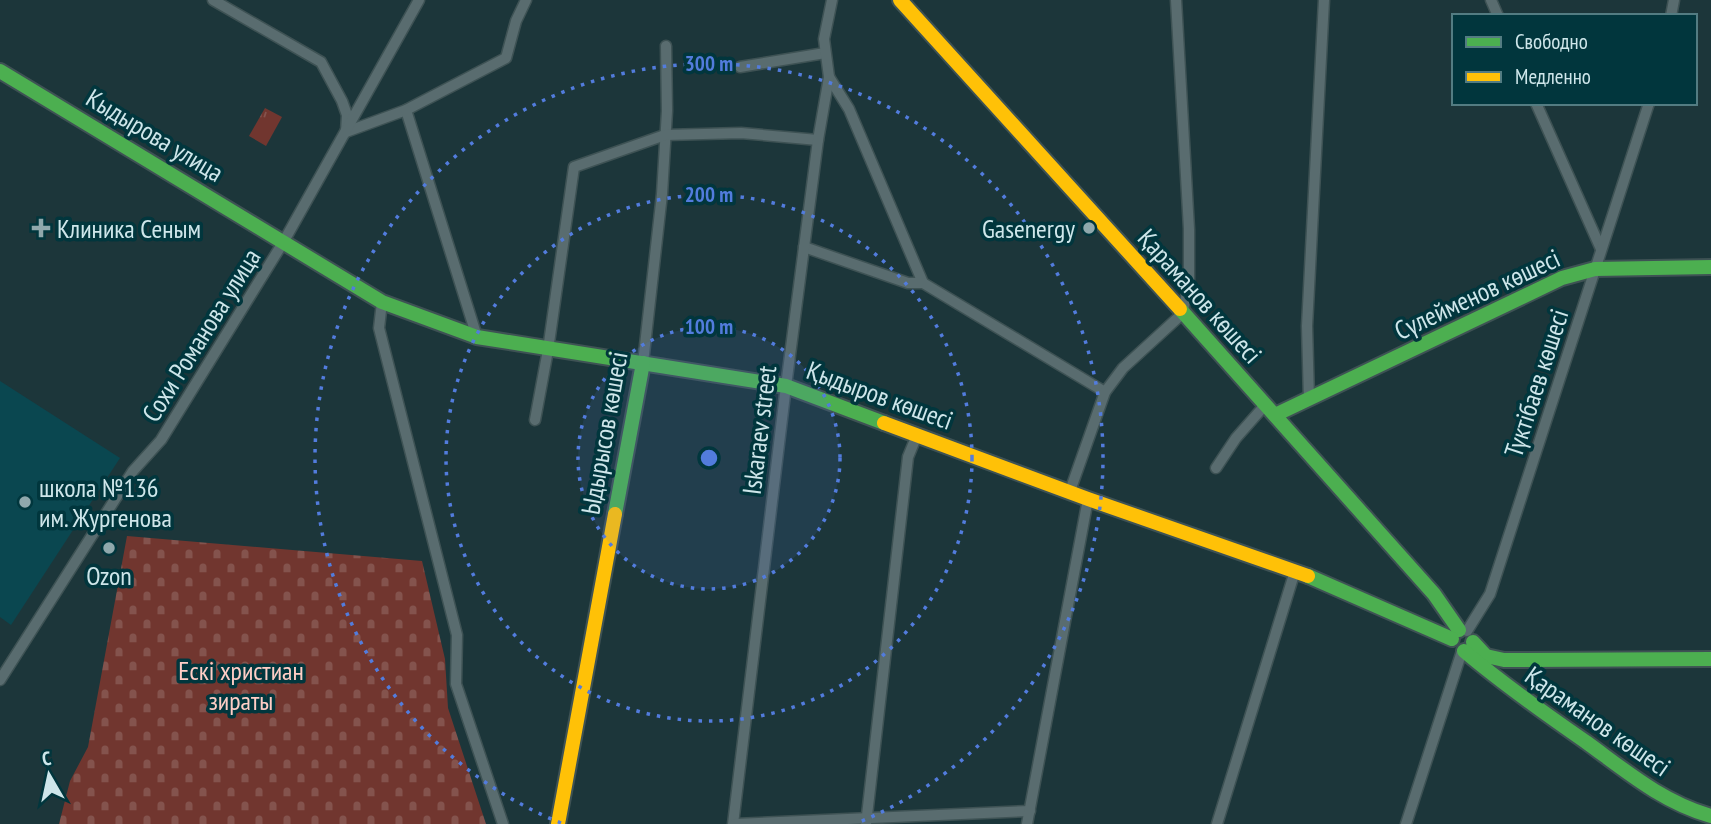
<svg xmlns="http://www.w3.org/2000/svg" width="1711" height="824" font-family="'PT Sans Narrow',sans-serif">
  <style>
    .built { fill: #0a4750 }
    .cemetery { fill: url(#cemetery-stones) }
    .park { fill: url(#park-tufts) }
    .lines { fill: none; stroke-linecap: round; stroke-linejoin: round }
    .street-casing { stroke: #3e5254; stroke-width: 13 }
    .fast-casing { stroke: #3e5254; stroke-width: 18 }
    .slow-casing { stroke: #3e5254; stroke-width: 18 }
    .street { stroke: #596c6f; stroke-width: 10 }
    .fast { stroke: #4caf50; stroke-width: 14 }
    .slow { stroke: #ffc107; stroke-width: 14 }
    .ring { fill: none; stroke: #527cdd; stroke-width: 3.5; stroke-dasharray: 3.5 7 }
    .poi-dot { fill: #90a8ac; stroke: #01363d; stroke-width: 2.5 }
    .labels { text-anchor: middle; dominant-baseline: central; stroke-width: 7; stroke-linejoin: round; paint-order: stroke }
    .street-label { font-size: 26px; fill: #cee6ea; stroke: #01363d }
    .poi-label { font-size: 26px; fill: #cee6ea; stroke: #01363d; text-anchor: start }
    .park-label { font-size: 26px; fill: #ffcec6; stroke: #01363d }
    .centre { fill: #527cdd; stroke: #01363d; stroke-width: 3.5 }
    .ring-label { font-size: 21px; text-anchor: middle; font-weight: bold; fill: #527cdd; stroke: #01363d; stroke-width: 7; stroke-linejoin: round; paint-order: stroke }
  </style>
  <defs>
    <pattern id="cemetery-stones" width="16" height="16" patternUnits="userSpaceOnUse" patternTransform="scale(1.75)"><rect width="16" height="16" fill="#71362f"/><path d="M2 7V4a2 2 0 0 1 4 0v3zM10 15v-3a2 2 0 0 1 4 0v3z" fill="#84534d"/></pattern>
    <pattern id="park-tufts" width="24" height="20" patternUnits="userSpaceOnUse" patternTransform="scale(1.75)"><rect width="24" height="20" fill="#71362f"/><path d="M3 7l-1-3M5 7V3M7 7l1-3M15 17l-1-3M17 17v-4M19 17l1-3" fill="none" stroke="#84534d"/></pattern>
  </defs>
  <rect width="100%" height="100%" fill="#1c363a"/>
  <!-- built -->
  <polygon class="built" points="0,381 120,458 11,625 0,617"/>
  <!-- cemetery -->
  <polygon class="cemetery" points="127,536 422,561 445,659 448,708 486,824 59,824 70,781 88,747"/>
  <!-- park -->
  <polygon class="park" points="265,108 282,117 266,146 249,136"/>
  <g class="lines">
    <!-- street casing -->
    <g class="street-casing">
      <g id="street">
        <polyline points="213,0 321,62 342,101 347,115 346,132 406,110 506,58 516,21 526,0"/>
        <polyline points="1491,0 1498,16"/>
        <polyline points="1671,16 1674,0"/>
        <polyline points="740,67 825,53"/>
        <polyline points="829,77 849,109 923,283"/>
        <polyline points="1536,103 1601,249"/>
        <polyline points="406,110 477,337"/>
        <polyline points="804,247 908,283 923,283 1105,392"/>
        <polyline points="382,302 379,328 457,635 456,684 503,824"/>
        <polyline points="643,363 662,194 667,111 666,46"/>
        <polyline points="1309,400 1307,326 1324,0"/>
        <polyline points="535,420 548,350 574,167 665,135 741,133 818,140"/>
        <polyline points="1216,468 1236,438 1266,404"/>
        <polyline points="1070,491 1105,392 1123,368 1182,314 1189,285 1189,229 1176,0"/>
        <polyline points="1467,631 1490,594 1649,103"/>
        <polyline points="0,680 133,471 161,440 284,241 419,0"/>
        <polyline points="733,824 786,386 818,140 829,77 824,39 832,0"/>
        <polyline points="735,824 1030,811"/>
        <polyline points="866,824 908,457 917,435"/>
        <polyline points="1027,824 1088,499"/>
        <polyline points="1217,824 1295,571"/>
        <polyline points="1406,824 1462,651"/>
      </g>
    </g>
    <!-- fast casing -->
    <g class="fast-casing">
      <g id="fast">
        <polyline points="0,71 382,302 477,337 786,386 884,423"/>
        <polyline points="1180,309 1434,594 1459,630"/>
        <polyline points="1275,415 1562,278 1595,269 1711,267"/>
        <polyline points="615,514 643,363"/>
        <polyline points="1308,576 1452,639"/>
        <polyline points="1473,642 1486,656 1504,660 1711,659"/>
        <path d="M1464,651C1503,684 1544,713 1586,742C1626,771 1662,802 1711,816"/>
      </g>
    </g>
    <!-- slow casing -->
    <g class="slow-casing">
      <g id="slow">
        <polyline points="900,0 1180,309"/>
        <polyline points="884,423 1088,499 1308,576"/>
        <polyline points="558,824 615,514"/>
      </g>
    </g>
    <!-- street -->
    <use href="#street" class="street"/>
    <!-- fast -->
    <use href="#fast" class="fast"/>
    <!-- slow -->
    <use href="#slow" class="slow"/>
  </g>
  <!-- distance rings -->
  <circle cx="709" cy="458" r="131" fill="#527cdd" fill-opacity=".12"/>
  <g class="ring">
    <circle cx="709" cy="458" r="131"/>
    <circle cx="709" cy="458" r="263"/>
    <path d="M561 823A394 394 0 1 1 857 823"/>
  </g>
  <!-- markers -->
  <g class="poi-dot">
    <path d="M37.5 217.5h7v7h7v7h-7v7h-7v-7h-7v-7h7z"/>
    <circle cx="1089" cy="228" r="7"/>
    <circle cx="25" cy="502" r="7"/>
    <circle cx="109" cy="548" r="7"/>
  </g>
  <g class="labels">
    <!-- street labels -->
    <g class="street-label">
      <text transform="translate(155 135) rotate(31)">Кыдырова улица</text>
      <text transform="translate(1477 294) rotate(-25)">Сүлейменов көшесі</text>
      <text transform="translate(1200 296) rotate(48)">Қараманов көшесі</text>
      <text transform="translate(201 335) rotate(-58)">Сохи Романова улица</text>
      <text transform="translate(1536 383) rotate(-72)">Түктібаев көшесі</text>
      <text transform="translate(880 395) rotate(20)">Қыдыров көшесі</text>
      <text transform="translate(759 430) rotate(-83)">Iskaraev street</text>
      <text transform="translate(604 433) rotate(-80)">Ыдырысов көшесі</text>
      <text transform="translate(1598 721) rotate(35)">Қараманов көшесі</text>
    </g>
    <!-- poi labels -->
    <g class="poi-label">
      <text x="57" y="228">Клиника Сеным</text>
      <text x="1075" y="228" text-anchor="end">Gasenergy</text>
      <text x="39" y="487">школа №136<tspan x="39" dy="30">им. Жургенова</tspan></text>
      <text x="109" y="575" text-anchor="middle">Ozon</text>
    </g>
    <!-- park labels -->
    <g class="park-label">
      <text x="241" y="670">Ескі христиан<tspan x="241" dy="30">зираты</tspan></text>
    </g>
  </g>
  <circle cx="709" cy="458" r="10" class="centre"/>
  <g class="ring-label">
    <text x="709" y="71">300 m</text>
    <text x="709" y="202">200 m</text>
    <text x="709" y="334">100 m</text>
  </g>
  <!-- legend -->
  <rect x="1452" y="14" width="245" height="91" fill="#01363d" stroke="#537c82" stroke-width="2"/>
  <rect x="1466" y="37" width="35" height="10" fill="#4caf50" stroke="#537c82" stroke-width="2"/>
  <text x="1515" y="49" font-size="21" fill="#cee6ea">Свободно</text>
  <rect x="1466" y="72" width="35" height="10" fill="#ffc107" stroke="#537c82" stroke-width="2"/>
  <text x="1515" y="84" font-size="21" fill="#cee6ea">Медленно</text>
  <!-- north arrow -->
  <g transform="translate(49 775) rotate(351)" stroke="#01363d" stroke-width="5" paint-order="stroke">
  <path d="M0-5L12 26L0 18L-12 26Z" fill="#cee6ea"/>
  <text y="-10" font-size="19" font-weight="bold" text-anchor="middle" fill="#cee6ea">С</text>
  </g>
</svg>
